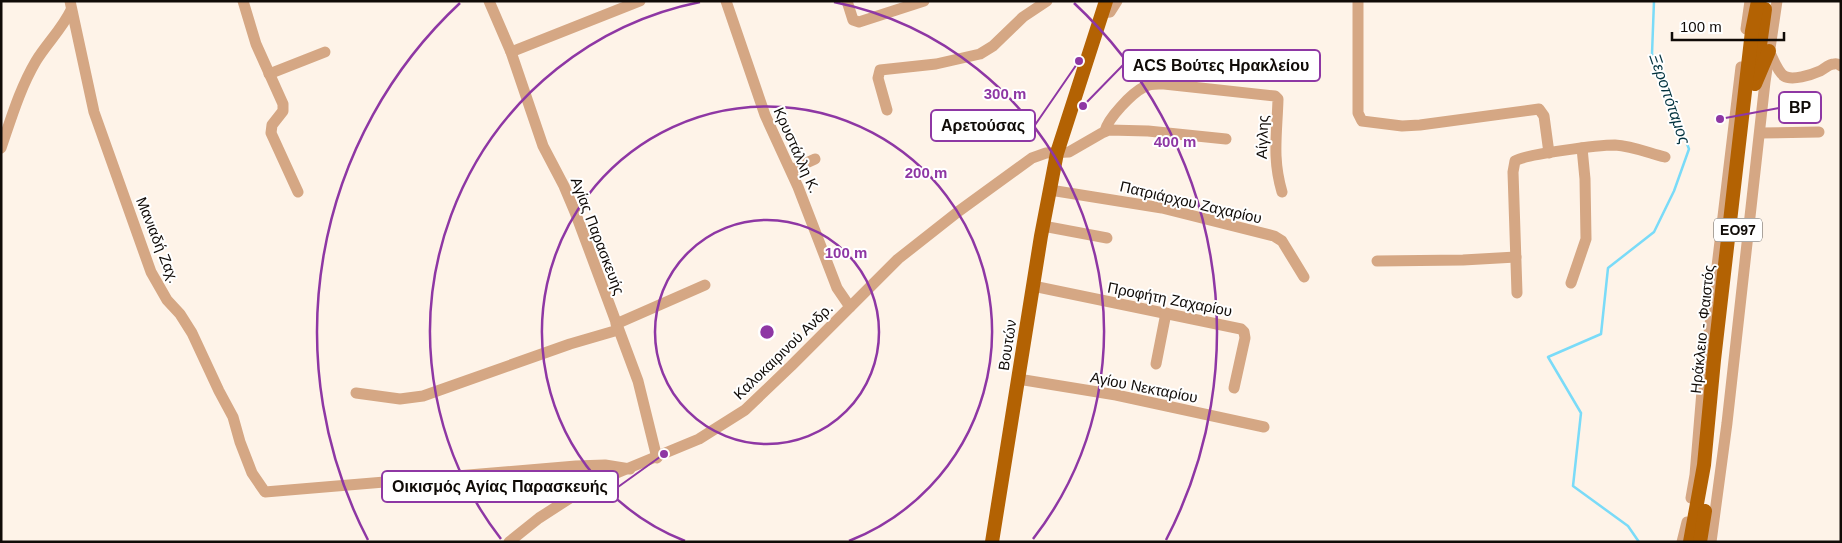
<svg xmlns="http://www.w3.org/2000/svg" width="1842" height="543" font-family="Helvetica,sans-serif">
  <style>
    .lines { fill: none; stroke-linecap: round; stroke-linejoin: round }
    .stream { stroke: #7adbf8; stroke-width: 2.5 }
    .minor { stroke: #d5a784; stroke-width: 11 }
    .major { stroke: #b36203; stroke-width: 14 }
    .ring { fill: none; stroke: #8e37a4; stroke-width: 2.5 }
    .labels { text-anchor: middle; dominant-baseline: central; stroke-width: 4; stroke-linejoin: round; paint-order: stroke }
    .shield { fill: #fff; stroke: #585451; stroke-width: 1 }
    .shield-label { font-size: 14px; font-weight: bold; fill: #100b07 }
    .street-label { font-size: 15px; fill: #100b07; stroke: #fff }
    .water-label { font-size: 16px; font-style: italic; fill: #043440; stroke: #fff }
    .centre { fill: #8e37a4; stroke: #fff; stroke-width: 2.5 }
    .ring-label { font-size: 15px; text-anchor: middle; font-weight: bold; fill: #8e37a4; stroke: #fff; stroke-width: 4; stroke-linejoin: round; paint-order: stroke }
    .leader { fill: none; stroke: #8e37a4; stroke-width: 2 }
    .callout-dot { fill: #8e37a4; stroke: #fff; stroke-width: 2 }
    .callout { fill: #fff; stroke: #8e37a4; stroke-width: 2 }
    .callout-label { font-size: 16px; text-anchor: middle; font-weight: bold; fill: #100b07 }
  </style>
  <rect width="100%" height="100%" fill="#fef3e8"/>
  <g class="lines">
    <!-- stream -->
    <polyline class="stream" points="1639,542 1628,526 1573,486 1581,413 1548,357 1601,334 1608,268 1654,232 1674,191 1689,149 1652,54 1654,1"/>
    <!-- minor -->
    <g class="minor">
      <polyline points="70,1 94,112 151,272 167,300 180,314 192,333 219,391 233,417 240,442 252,473 265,492 576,466 605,465 630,469"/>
      <polyline points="243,1 256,44 283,104 283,111 272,125 271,133 298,192"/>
      <polyline points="489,1 511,52 543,146 564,186 575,212 638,381 657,458"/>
      <polyline points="726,1 765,115 798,187 837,288 850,307"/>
      <polyline points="847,1 853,20 859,22 924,1"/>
      <polyline points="1358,1 1358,113 1362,121 1402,126 1420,125 1539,109 1544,116 1549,153"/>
      <polyline points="1102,13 1110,12 1117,1"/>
      <polyline points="1746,29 1750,1"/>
      <path d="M1769,51C1773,58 1777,71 1784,76C1792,81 1811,75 1820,71C1824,69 1829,64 1834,64C1837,63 1838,64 1841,66"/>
      <polyline points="511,52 640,1"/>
      <polyline points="269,74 325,52"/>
      <polyline points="887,110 878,78 880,70 936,64 980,54 993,46 1023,17 1047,1"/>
      <path d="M1105,131C1108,118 1132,93 1144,87C1150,83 1158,84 1164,84L1275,96L1278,99C1277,134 1272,158 1282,192"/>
      <polyline points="1760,133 1819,132"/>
      <path d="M1,148C11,119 20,88 36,61C47,43 62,29 71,10"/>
      <polyline points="791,170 815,159"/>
      <polyline points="1050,190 1162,208 1274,236 1282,241 1304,277"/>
      <polyline points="1043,226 1107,238"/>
      <polyline points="1377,261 1463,260 1516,257"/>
      <polyline points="1571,283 1586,239 1585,179 1582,148"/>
      <polyline points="1033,286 1241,329 1244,332 1245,338 1234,388"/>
      <path d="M1517,293L1513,172L1515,161C1526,154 1600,145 1615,145C1632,146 1649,153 1665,157"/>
      <polyline points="616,324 705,285"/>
      <polyline points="1156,364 1166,313"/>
      <polyline points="1018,379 1116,395 1264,427"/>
      <polyline points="356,393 400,399 423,396 570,344 618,330"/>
      <polyline points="1691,498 1695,475 1702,391 1741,67"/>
      <polyline points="509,542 539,518 595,482 699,439 745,410 791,366 898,259 959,211 1032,158 1046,153 1069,152 1102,133 1109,130 1148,131 1226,139"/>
      <polyline points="1682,542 1687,522"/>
      <polyline points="1711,542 1727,423 1765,82 1777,1"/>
    </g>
    <!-- major -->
    <g class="major">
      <polyline points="1757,67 1765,9"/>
      <polyline points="1755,84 1769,51"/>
      <polyline points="992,542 1041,236 1057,153 1106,1"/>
      <polyline points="1690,542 1704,465 1714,360 1752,31 1758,1"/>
      <polyline points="1700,542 1705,511"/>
    </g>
  </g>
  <!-- distance rings -->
  <g class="ring">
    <circle cx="767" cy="332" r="112"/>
    <path d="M685 541A225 225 0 1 1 849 541"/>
    <path d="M501 539A337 337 0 0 1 700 2M834 2A337 337 0 0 1 1033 539"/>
    <path d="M368 540A450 450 0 0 1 460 3M1074 3A450 450 0 0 1 1166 540"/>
  </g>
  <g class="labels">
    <!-- shield labels -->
    <rect class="shield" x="1714" y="218.5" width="48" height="23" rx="4"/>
    <g class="shield-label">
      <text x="1738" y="230">ΕΟ97</text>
    </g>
    <!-- street labels -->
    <g class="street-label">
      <text transform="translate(1262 137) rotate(-88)">Αίγλης</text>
      <text transform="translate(797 150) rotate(66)">Κρυστάλλη Κ.</text>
      <text transform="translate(1191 202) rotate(13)">Πατριάρχου Ζαχαρίου</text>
      <text transform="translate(598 236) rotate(69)">Αγίας Παρασκευής</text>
      <text transform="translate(158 240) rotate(68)">Μανιαδή Ζαχ.</text>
      <text transform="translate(1170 299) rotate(11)">Προφήτη Ζαχαρίου</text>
      <text transform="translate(1702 329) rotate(-84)">Ηράκλειο - Φαιστός</text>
      <text transform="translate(1007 345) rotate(-81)">Βουτών</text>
      <text transform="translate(783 351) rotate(-44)">Καλοκαιρινού Ανδρ.</text>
      <text transform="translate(1144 387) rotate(11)">Αγίου Νεκταρίου</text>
    </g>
    <!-- water labels -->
    <g class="water-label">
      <text transform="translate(1670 99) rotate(71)">Ξεροπόταμος</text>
    </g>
  </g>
  <circle cx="767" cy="332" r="8" class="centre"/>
  <g class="ring-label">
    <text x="1005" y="99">300 m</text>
    <text x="1175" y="147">400 m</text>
    <text x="926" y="178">200 m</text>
    <text x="846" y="258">100 m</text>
  </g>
  <!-- callouts -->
  <path class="leader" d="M1083 106L1123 65M1720 119L1779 108M1079 61L1035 125M664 454L618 487"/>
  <g class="callout-dot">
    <circle cx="1083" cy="106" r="5"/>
    <circle cx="1720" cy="119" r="5"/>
    <circle cx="1079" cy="61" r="5"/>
    <circle cx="664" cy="454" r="5"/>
  </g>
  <g class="callout">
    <rect x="1123" y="50" width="197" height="31" rx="5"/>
    <rect x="1779" y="92" width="42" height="31" rx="5"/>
    <rect x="931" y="110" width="104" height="31" rx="5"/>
    <rect x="382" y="471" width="236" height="31" rx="5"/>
  </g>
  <g class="callout-label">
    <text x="1221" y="71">ACS Βούτες Ηρακλείου</text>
    <text x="1800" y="113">BP</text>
    <text x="983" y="131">Αρετούσας</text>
    <text x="500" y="492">Οικισμός Αγίας Παρασκευής</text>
  </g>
  <!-- border -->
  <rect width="1842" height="543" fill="none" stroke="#100b07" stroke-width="5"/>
  <!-- scale -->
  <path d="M1672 32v8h112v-8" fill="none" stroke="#100b07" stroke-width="2.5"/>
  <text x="1680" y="32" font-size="15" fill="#100b07" stroke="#ffffff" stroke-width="4" paint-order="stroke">100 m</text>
</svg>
